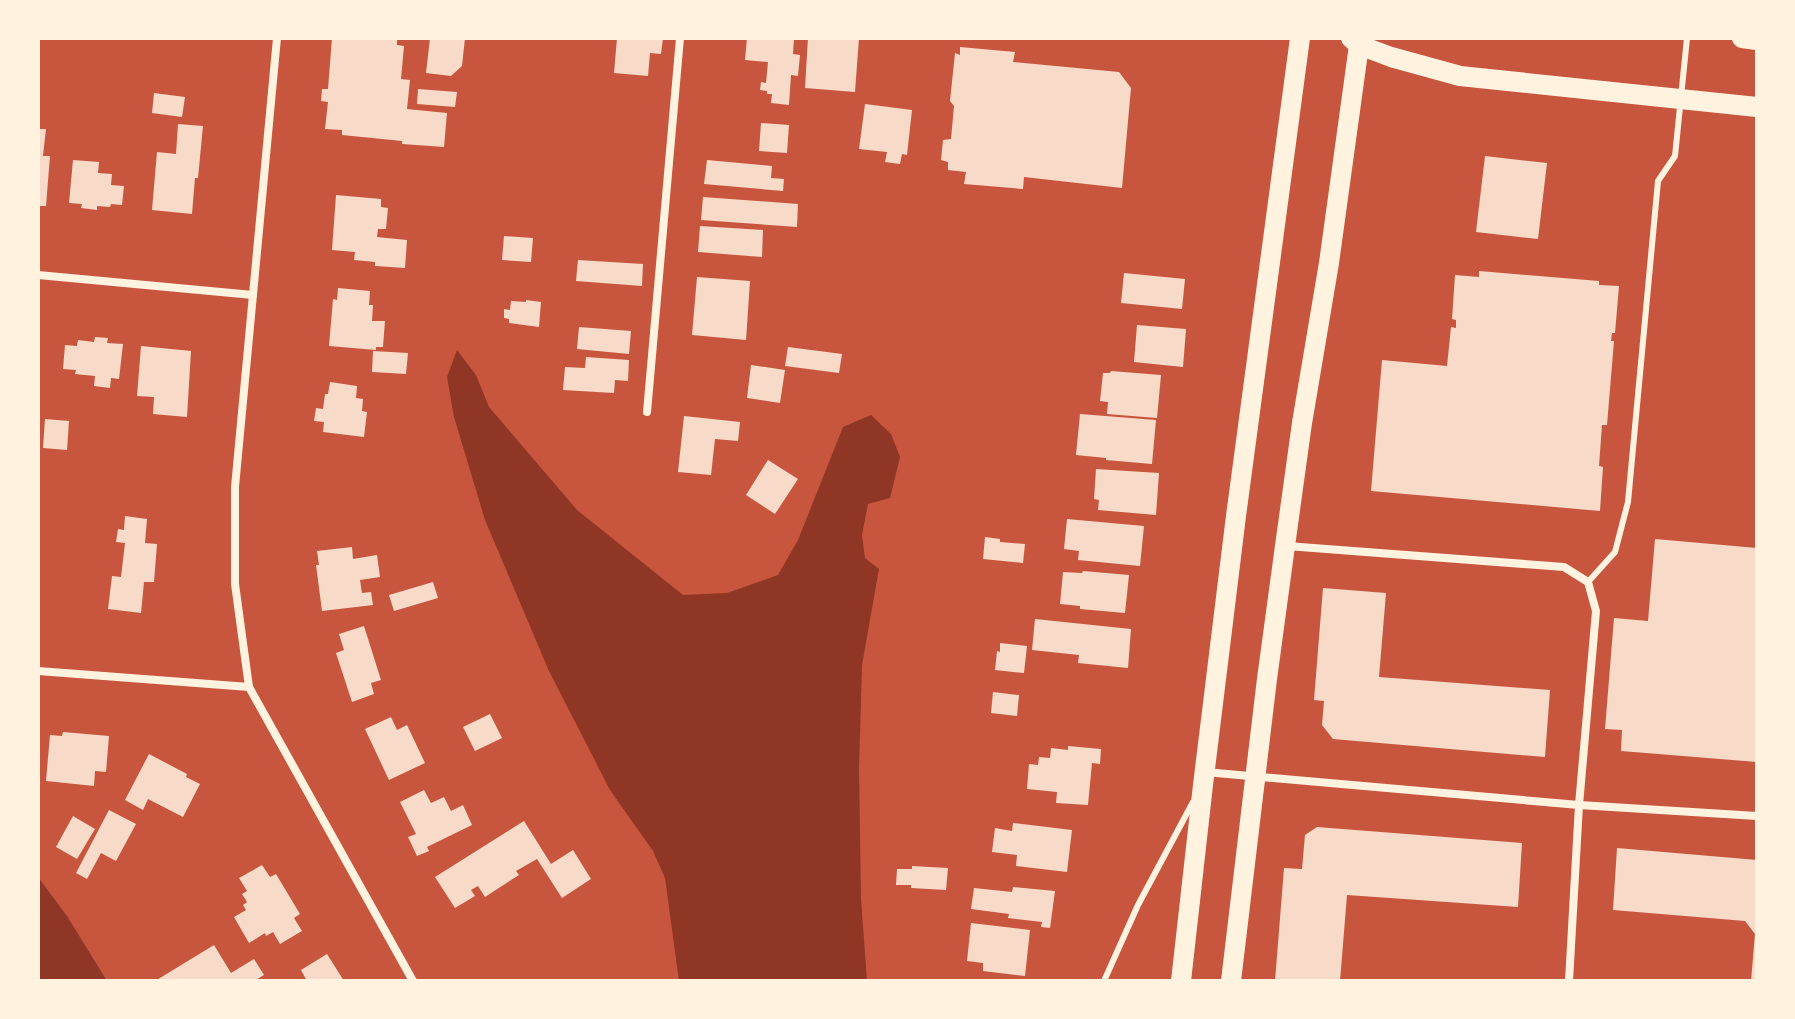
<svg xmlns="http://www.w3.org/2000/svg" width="1795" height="1019" font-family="'DM Sans',sans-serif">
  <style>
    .water { fill: #8f3625 }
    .building { fill: #f7dbc8 }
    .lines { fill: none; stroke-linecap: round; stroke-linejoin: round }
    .service { stroke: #fff3e0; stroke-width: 6 }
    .minor { stroke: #fff3e0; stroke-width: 8 }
    .primary { stroke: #fff3e0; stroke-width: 20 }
  </style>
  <rect width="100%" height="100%" fill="#c8553d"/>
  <!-- water -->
  <g class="water">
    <polygon points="457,350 476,375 489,407 577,510 683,595 727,593 778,575 798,540 843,427 871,415 891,434 900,457 890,498 868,504 862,535 865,558 879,569 862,665 859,769 861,899 867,981 679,981 665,878 653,851 610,790 549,671 485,520 454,417 447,377"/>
    <polygon points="38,877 67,916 107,981 38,981"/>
  </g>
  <!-- building -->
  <g class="building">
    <polygon points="332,38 397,38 397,45 404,46 401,79 410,80 407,109 447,113 444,147 402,144 402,141 342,135 342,130 325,129 328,102 321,101 322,89 328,89"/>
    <polygon points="430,38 465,38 462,66 451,76 426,73"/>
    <polygon points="617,38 663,38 661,54 650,53 648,76 614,73"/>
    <polygon points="747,38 794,38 793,54 800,55 798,76 791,75 789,105 771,103 772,94 767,94 767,91 760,90 761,82 766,83 768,62 745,60"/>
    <polygon points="808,38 859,38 855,92 805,88"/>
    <polygon points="960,47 1015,52 1013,62 1119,72 1131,88 1122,188 1024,177 1023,189 964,184 966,172 948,170 948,162 941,160 943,140 951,139 954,106 950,101 955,53 960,55"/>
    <polygon points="418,89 457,92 455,107 417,104"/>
    <polygon points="154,93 185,97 182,117 152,113"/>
    <polygon points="865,104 912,110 907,155 902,154 900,164 885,162 887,152 859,149"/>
    <polygon points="761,123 789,125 787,153 759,151"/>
    <polygon points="178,124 203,126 198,178 195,178 192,214 152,210 157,152 176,154"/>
    <polygon points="38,129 46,129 43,156 50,156 46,206 38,206"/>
    <polygon points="1485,156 1547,163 1538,239 1476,232"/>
    <polygon points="73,160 99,162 98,173 112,174 111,185 124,186 122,205 111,204 110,207 97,206 97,210 81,208 82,204 69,203"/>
    <polygon points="707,160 772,166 771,178 784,179 783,191 704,184"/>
    <polygon points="336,195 381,199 381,207 388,208 386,229 378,229 377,237 407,240 405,268 375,266 375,262 354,260 355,252 332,250"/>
    <polygon points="703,197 798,204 797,227 701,220"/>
    <polygon points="700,226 763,230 762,257 698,252"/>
    <polygon points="504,236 533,238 531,262 502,260"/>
    <polygon points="578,260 643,264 642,286 576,281"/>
    <polygon points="1479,271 1599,281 1599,285 1619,286 1615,333 1612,333 1611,341 1614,341 1607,425 1602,425 1599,466 1603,467 1600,511 1371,491 1382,360 1447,366 1451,327 1456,328 1456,320 1452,319 1455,275 1479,277"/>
    <polygon points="1124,273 1185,279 1182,309 1121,303"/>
    <polygon points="697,277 750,281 746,340 692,335"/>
    <polygon points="338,288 370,291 369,305 373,305 372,321 385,321 383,347 376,347 376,350 329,346 333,299 337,300"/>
    <polygon points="526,300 541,302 539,327 509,323 509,319 504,318 504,309 510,310 511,301 526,302"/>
    <polygon points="1137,325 1186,329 1183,367 1134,362"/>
    <polygon points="579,327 631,331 629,354 577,349"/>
    <polygon points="95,337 108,338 107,343 123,344 119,379 111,378 110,388 94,386 95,376 75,374 76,370 63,369 65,345 77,346 78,340 94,342"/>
    <polygon points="141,346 191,351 187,417 153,414 154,397 137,396"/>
    <polygon points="788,347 842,354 839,373 785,366"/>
    <polygon points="373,351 408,353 406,374 372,372"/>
    <polygon points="586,357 629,360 628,381 615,380 614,393 563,390 565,367 585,368"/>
    <polygon points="751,365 785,370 780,403 747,398"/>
    <polygon points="1111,371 1161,375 1157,418 1107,414 1108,402 1100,401 1103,373 1110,373"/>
    <polygon points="330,382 357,386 356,398 363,399 362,411 367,412 364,437 323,432 324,422 314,421 316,408 323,409 325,394 328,394"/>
    <polygon points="1080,414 1156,420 1152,464 1106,460 1106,458 1076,455"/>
    <polygon points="684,416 740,422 738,441 715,439 711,475 678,472"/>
    <polygon points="45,419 69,421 67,450 43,448"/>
    <polygon points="768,460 798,479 775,514 746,495"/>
    <polygon points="1096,469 1159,473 1156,515 1098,510 1099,500 1094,499"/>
    <polygon points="125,516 147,519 145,543 157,544 154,582 144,582 141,613 108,609 112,576 121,577 125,543 116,542 118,529 124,530"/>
    <polygon points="1067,519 1144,526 1140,566 1078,560 1079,551 1064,549"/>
    <polygon points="985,537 1000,539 1000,542 1025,544 1023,563 983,559"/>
    <polygon points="1655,539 1757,548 1757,762 1621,751 1622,730 1605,729 1614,618 1648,621"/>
    <polygon points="352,547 353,559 377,555 380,577 360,580 362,593 371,592 373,605 322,611 316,565 319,565 317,551"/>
    <polygon points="1083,571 1129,575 1125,613 1080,609 1080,606 1060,604 1063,572 1082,573"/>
    <polygon points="433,582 438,598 394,611 389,595"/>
    <polygon points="1323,588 1386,593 1379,677 1550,690 1545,757 1333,739 1322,725 1324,701 1314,700"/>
    <polygon points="1035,619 1131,629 1128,668 1078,663 1079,655 1032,650"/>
    <polygon points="364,626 381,680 371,683 374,694 352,702 336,653 344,650 339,634"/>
    <polygon points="1000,643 1027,646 1024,673 995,670 997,651 1000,652"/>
    <polygon points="993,692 1019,695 1017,716 991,713"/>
    <polygon points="490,714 502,738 475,751 463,727"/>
    <polygon points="391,717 397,730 407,725 425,763 389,780 365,729"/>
    <polygon points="63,732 109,736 106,772 95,771 94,786 46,781 50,735 62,736"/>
    <polygon points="1068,746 1101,749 1100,764 1092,763 1088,805 1056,803 1057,792 1027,789 1029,764 1038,765 1039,757 1050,758 1051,748 1068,750"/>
    <polygon points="149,754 187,774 186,777 200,784 183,817 148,799 143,810 125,800"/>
    <polygon points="424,790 431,803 444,797 451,811 463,805 472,825 427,847 429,851 417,856 408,837 416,834 400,802"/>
    <polygon points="109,810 136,824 116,861 101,853 87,879 76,873"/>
    <polygon points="73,816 95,829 77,859 56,847"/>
    <polygon points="524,821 551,864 573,850 591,879 562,898 537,859 516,871 519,875 485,897 478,886 471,890 475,896 455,908 435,877"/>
    <polygon points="1013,823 1072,830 1067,872 1016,866 1017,855 992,852 995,828 1012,831"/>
    <polygon points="1317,827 1522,843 1518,907 1347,895 1340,981 1275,981 1284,868 1302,869 1305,835"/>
    <polygon points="1617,848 1757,860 1757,981 1751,981 1755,934 1745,921 1613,910"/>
    <polygon points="262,865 270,877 276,874 300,914 294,918 302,931 280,944 273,932 266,936 265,933 249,943 234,917 246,910 243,905 247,902 242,894 247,891 239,878"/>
    <polygon points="912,866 948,868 946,890 911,888 911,885 896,885 897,869 912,869"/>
    <polygon points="1013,887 1055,891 1050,928 1041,927 1042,922 1008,918 1009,914 971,909 974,888 1012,892"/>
    <polygon points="971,923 1030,930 1025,976 983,971 983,963 967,961"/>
    <polygon points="214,945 231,973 254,959 264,975 254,981 155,981"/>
    <polygon points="327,954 344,981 307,981 301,970"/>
  </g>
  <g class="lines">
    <!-- service -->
    <g class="service">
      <polyline points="1588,582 1615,552 1628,502 1658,181 1675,156 1687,38"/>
      <polyline points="1104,981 1138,905 1193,802"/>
    </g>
    <!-- minor -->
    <g class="minor">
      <polyline points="277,38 235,487 235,584 249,687 413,981"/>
      <polyline points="38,275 253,295"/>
      <polyline points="647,412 680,38"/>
      <polyline points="1287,546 1564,567 1588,582 1596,611 1579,805 1569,981"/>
      <polyline points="38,671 249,687"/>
      <polyline points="1205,772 1579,805 1757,816"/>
    </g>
    <!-- primary -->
    <g class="primary">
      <polyline points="1351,38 1359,45 1391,57 1460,76 1757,107"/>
      <polyline points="1742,38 1757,40"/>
      <polyline points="1181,981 1203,785 1236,516 1300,38"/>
      <polyline points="1231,981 1267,679 1285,546 1302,423 1329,263 1360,38"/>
    </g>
  </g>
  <!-- border -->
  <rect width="1795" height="1019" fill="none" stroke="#fff3e0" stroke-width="80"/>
</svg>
